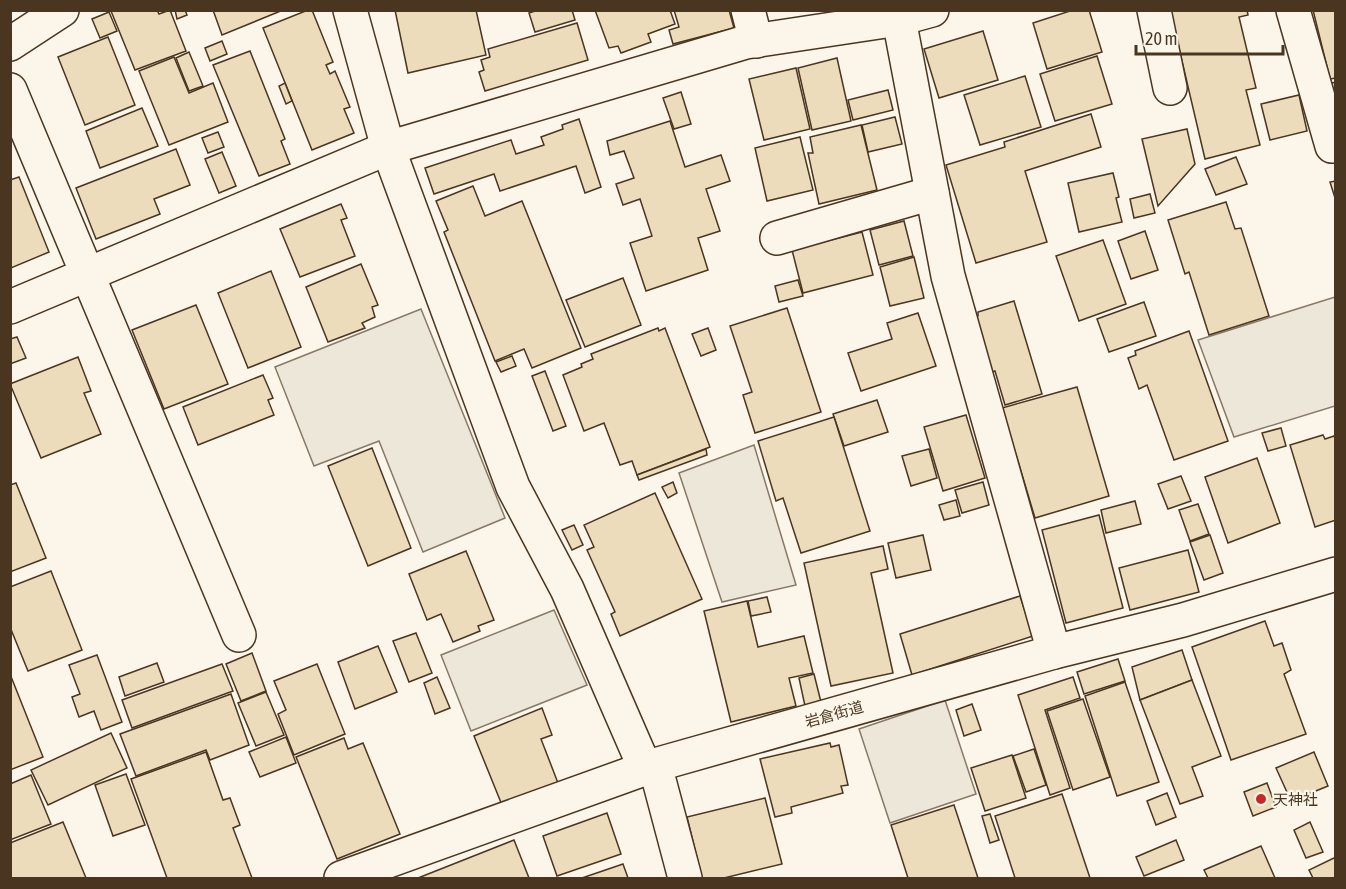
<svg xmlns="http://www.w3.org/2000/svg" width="1346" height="889" font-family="'Asap Condensed','Noto Sans JP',sans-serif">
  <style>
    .parking { fill: #ede7d9; stroke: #887966; stroke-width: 1.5 }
    .building { fill: #ecdcbc; stroke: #4a3520; stroke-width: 1.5 }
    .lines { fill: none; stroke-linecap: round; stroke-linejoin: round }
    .minor-casing { stroke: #4a3520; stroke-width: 36 }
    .minor { stroke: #fbf6e9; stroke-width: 33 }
    .poi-dot { fill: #c62828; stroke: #fbf6e9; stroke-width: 2 }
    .labels { text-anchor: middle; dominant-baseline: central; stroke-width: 4.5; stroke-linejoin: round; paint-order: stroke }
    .street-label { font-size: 15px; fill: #4a3520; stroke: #fbf6e9 }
    .poi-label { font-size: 15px; fill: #4a3520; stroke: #fbf6e9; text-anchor: start }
  </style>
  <rect width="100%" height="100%" fill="#fbf6e9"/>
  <!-- parking -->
  <g class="parking">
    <polygon points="1335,297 1335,406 1234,437 1198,340"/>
    <polygon points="421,309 505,518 423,552 379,441 314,466 275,367"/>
    <polygon points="754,445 796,585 722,602 679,473"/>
    <polygon points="554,610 587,685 471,731 441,655"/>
    <polygon points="945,700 976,794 890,823 859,729"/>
  </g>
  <!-- building -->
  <g class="building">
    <polygon points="157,10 159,14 170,10 186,51 135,70 111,11"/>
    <polygon points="175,10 185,10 187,15 177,19"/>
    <polygon points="213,10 283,10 222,35"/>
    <polygon points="308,10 312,10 333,62 326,65 330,74 335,71 350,107 344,109 354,133 312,150 263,28"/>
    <polygon points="395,10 476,10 486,55 408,73"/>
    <polygon points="538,10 572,10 575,20 535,32 529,13"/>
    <polygon points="595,10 670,10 675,24 648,34 651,42 621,53 618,46 609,48"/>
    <polygon points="674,10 729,10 734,28 673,44 669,30 679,27"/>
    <polygon points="1073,10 1089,10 1102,52 1047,69 1033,23"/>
    <polygon points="1170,10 1247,10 1248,15 1239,17 1256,88 1246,90 1260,145 1205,159"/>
    <polygon points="1313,10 1336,10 1336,78 1330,79"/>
    <polygon points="109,12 117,31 100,38 92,19"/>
    <polygon points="577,23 588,60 485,91 479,72 484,70 481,60 490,57 488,49"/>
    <polygon points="983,31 998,80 939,98 924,49"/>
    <polygon points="108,37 135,105 85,125 58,57"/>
    <polygon points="222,41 227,54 210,61 205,48"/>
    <polygon points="250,51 285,139 281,141 290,164 259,176 213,65"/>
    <polygon points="189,52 203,86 189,91 176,58"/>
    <polygon points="1097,56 1112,104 1055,121 1040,74"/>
    <polygon points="174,57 189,93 213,83 228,122 169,145 139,71"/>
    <polygon points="837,58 851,121 812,130 798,68"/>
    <polygon points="796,68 810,129 764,140 749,79"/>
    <polygon points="1025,76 1041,127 980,145 964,95"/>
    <polygon points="1336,82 1336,115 1328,84"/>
    <polygon points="285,83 292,101 286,104 279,86"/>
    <polygon points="888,90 893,110 853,120 848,100"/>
    <polygon points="681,92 691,124 674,129 663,98"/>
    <polygon points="1299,95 1307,131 1270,140 1261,104"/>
    <polygon points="142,108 158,146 100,168 86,131"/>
    <polygon points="1091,114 1101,147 1025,171 1047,242 976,263 946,165 1005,147 1004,142"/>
    <polygon points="895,117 902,144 868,152 862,125"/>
    <polygon points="579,119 601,187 585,193 576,166 500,191 494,174 434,194 425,168 511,140 516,154 544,145 541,137 563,129 562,125"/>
    <polygon points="670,121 685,167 721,155 730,181 706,189 720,231 698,238 708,270 646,291 630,243 652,236 640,199 623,205 616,184 634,178 624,151 610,155 607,141"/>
    <polygon points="861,125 877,190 819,204 808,153 813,153 810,137"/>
    <polygon points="1187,129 1195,164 1158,206 1142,139"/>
    <polygon points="218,132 224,147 208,153 202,138"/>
    <polygon points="800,137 813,190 767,201 755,148"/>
    <polygon points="176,149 190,185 154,199 160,214 96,239 76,188"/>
    <polygon points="222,152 236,186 219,193 205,159"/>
    <polygon points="1236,157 1247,184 1216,195 1205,169"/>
    <polygon points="1113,173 1119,197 1116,198 1122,222 1079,232 1068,183"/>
    <polygon points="19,177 49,252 11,268 10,180"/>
    <polygon points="1336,181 1336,201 1330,182"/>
    <polygon points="473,186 485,216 522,201 581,348 532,368 524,349 495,361 444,232 448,230 436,201"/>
    <polygon points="1150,194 1155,213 1134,218 1130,199"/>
    <polygon points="1226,202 1235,229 1241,228 1269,316 1209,335 1189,272 1185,274 1168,220"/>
    <polygon points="341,204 347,218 341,220 355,256 300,277 280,229"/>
    <polygon points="904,221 913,256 879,265 870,230"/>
    <polygon points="1145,231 1158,270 1131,279 1118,241"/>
    <polygon points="862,232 873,275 803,293 792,250"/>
    <polygon points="1103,240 1126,304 1079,321 1056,256"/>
    <polygon points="914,257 924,298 890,306 880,267"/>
    <polygon points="361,264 378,305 372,307 375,317 362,323 365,328 328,342 306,287"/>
    <polygon points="271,271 301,347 248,368 218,293"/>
    <polygon points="623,278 641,325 585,347 566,300"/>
    <polygon points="798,280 803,296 779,302 775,286"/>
    <polygon points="1014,301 1042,394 1005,405 995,371 989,373 973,317 978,316 978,312"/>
    <polygon points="1144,302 1156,336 1109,352 1097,319"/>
    <polygon points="196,305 228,384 164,409 132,330"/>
    <polygon points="787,308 821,412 755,433 743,395 752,392 730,326"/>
    <polygon points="918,313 936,366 861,391 848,353 892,339 887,323"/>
    <polygon points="658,328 659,331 665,328 710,447 637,475 632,461 620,465 604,423 584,431 563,375 582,367 581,364 593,359 591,354"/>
    <polygon points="708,328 716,350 701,356 692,334"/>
    <polygon points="1189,331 1228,441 1174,460 1147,385 1139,389 1128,358 1136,355 1135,351"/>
    <polygon points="17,337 26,358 10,364 10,339"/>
    <polygon points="512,356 516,366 501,372 496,362"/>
    <polygon points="78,357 91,391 84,393 101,434 41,458 10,384"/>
    <polygon points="545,371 566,426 553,431 532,376"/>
    <polygon points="263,375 273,398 268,400 274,415 198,445 183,407"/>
    <polygon points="1077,387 1109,496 1035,518 1002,408"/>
    <polygon points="877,400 888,432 844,446 833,414"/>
    <polygon points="966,415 985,478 943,491 924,427"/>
    <polygon points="834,417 870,531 801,553 783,498 776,501 758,441"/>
    <polygon points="1281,428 1286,446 1268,451 1262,433"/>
    <polygon points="1323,435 1325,439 1334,436 1336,441 1336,520 1315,527 1290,445"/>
    <polygon points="372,448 411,548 368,566 328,466"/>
    <polygon points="706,449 707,455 639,480 637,475"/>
    <polygon points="929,449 937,478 911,486 902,456"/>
    <polygon points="1257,458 1280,523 1228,543 1205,477"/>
    <polygon points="1181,476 1191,501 1168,509 1158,484"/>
    <polygon points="673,482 677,493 668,498 662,487"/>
    <polygon points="983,482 989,505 962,513 955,490"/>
    <polygon points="16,483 46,558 10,572 10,485"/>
    <polygon points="655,493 702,599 620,636 611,614 615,612 587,550 594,547 584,525"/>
    <polygon points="956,500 960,516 944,520 939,505"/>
    <polygon points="1135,501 1141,524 1106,533 1101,510"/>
    <polygon points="1198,504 1209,534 1190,541 1179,510"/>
    <polygon points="1099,515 1123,608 1066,623 1042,530"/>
    <polygon points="574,525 583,545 572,550 562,530"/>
    <polygon points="923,535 931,570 896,578 888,543"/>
    <polygon points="1210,535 1223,573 1204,580 1190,542"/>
    <polygon points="883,546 888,569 871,573 893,673 831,686 804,563"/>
    <polygon points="1188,550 1199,592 1130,610 1119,568"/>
    <polygon points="466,551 494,620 478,626 480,631 453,642 441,614 427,620 409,574"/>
    <polygon points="51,571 82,650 28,671 10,627 10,587"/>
    <polygon points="1020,596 1033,636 912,675 900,634"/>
    <polygon points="767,597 771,612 751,616 748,601"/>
    <polygon points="747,601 758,647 804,636 813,673 789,678 796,706 731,722 704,611"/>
    <polygon points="1265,621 1274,646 1282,643 1291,670 1284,674 1306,734 1231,760 1192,647"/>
    <polygon points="416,633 432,673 409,682 393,641"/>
    <polygon points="378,646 397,692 355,709 338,662"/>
    <polygon points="1182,650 1192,680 1140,700 1132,667"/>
    <polygon points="252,653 266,691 241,701 226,664"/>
    <polygon points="97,655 122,722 101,730 94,711 79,717 72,697 80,694 69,665"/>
    <polygon points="1118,659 1125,681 1084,694 1077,672"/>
    <polygon points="157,663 164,682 125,696 119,677"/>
    <polygon points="222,664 233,691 132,728 122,700"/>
    <polygon points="317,664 345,734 294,755 278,714 286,710 274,681"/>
    <polygon points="10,674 43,757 10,770"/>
    <polygon points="814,674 821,702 805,706 799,678"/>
    <polygon points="437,677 450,708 435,714 424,683"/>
    <polygon points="1073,677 1080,698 1045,710 1070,788 1050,795 1018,695"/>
    <polygon points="1192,680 1221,756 1192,767 1203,796 1180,804 1140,700"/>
    <polygon points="1125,682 1159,782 1117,796 1085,696"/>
    <polygon points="266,692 284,735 256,746 238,703"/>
    <polygon points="231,694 249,745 210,760 206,750 136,776 120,734"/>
    <polygon points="1083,699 1110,777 1073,790 1047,711"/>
    <polygon points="972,704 981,730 964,736 956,710"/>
    <polygon points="542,708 552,735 541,739 558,783 502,805 474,736"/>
    <polygon points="111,733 127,768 48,805 31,770"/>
    <polygon points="286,737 296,763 260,777 249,752"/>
    <polygon points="344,738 348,749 363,743 400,834 337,859 296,757"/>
    <polygon points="830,743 831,747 839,745 848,785 841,786 843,793 791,807 792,813 775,817 760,759"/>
    <polygon points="1034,749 1046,785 1026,792 1013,756"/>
    <polygon points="206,752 223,800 230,798 240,825 233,828 252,878 167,878 131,779"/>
    <polygon points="1314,752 1328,786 1291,801 1276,768"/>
    <polygon points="1012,755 1026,798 985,811 971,768"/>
    <polygon points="126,774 145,825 113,836 95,785"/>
    <polygon points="31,775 51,824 10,840 10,784"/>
    <polygon points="1267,783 1276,807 1253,816 1244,792"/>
    <polygon points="1167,793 1176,817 1156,825 1147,801"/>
    <polygon points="1062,794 1090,878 1015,878 995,816"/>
    <polygon points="765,798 782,864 724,878 702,878 687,817"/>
    <polygon points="954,805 978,878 908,878 891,825"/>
    <polygon points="607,813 621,854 557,876 543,836"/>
    <polygon points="990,814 999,840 990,843 982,816"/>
    <polygon points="63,822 86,878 10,878 10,843"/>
    <polygon points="1310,822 1323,852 1306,858 1294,830"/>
    <polygon points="514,840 529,878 418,878"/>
    <polygon points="1176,840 1184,860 1144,876 1136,857"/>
    <polygon points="1261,846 1275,878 1208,878 1204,870"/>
    <polygon points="1336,857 1336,878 1313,878 1309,870"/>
    <polygon points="623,864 628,878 582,878"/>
  </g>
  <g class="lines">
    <!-- minor casing -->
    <g class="minor-casing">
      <g id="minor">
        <polyline points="350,10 388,148 513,487 567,589 645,768"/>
        <polyline points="748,10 756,41"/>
        <polyline points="1154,10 1170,88"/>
        <polyline points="1293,10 1332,146 1336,146"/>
        <polyline points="899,19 948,276 1054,652"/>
        <polyline points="10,44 62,10"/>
        <polyline points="10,90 239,635"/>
        <polyline points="777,238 932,193"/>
        <polyline points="10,307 388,148 746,42 899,19 932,10"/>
        <polyline points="655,765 685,878"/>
        <polyline points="341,878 655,765 1054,652 1183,620 1336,574"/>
      </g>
    </g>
    <!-- minor -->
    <use href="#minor" class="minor"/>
  </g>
  <!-- markers -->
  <circle class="poi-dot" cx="1261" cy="799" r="6"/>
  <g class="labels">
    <!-- street labels -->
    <g class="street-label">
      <text transform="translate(834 714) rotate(-16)">岩倉街道</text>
    </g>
    <!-- poi labels -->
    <g class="poi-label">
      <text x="1273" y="799">天神社</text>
    </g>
  </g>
  <!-- border -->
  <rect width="1346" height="889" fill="none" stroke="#4a3520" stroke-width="24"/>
  <!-- scale -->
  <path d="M1136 45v9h147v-9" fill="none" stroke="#4a3520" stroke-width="3"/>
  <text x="1145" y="45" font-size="18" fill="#4a3520" stroke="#fbf6e9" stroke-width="4.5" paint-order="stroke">20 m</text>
</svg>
